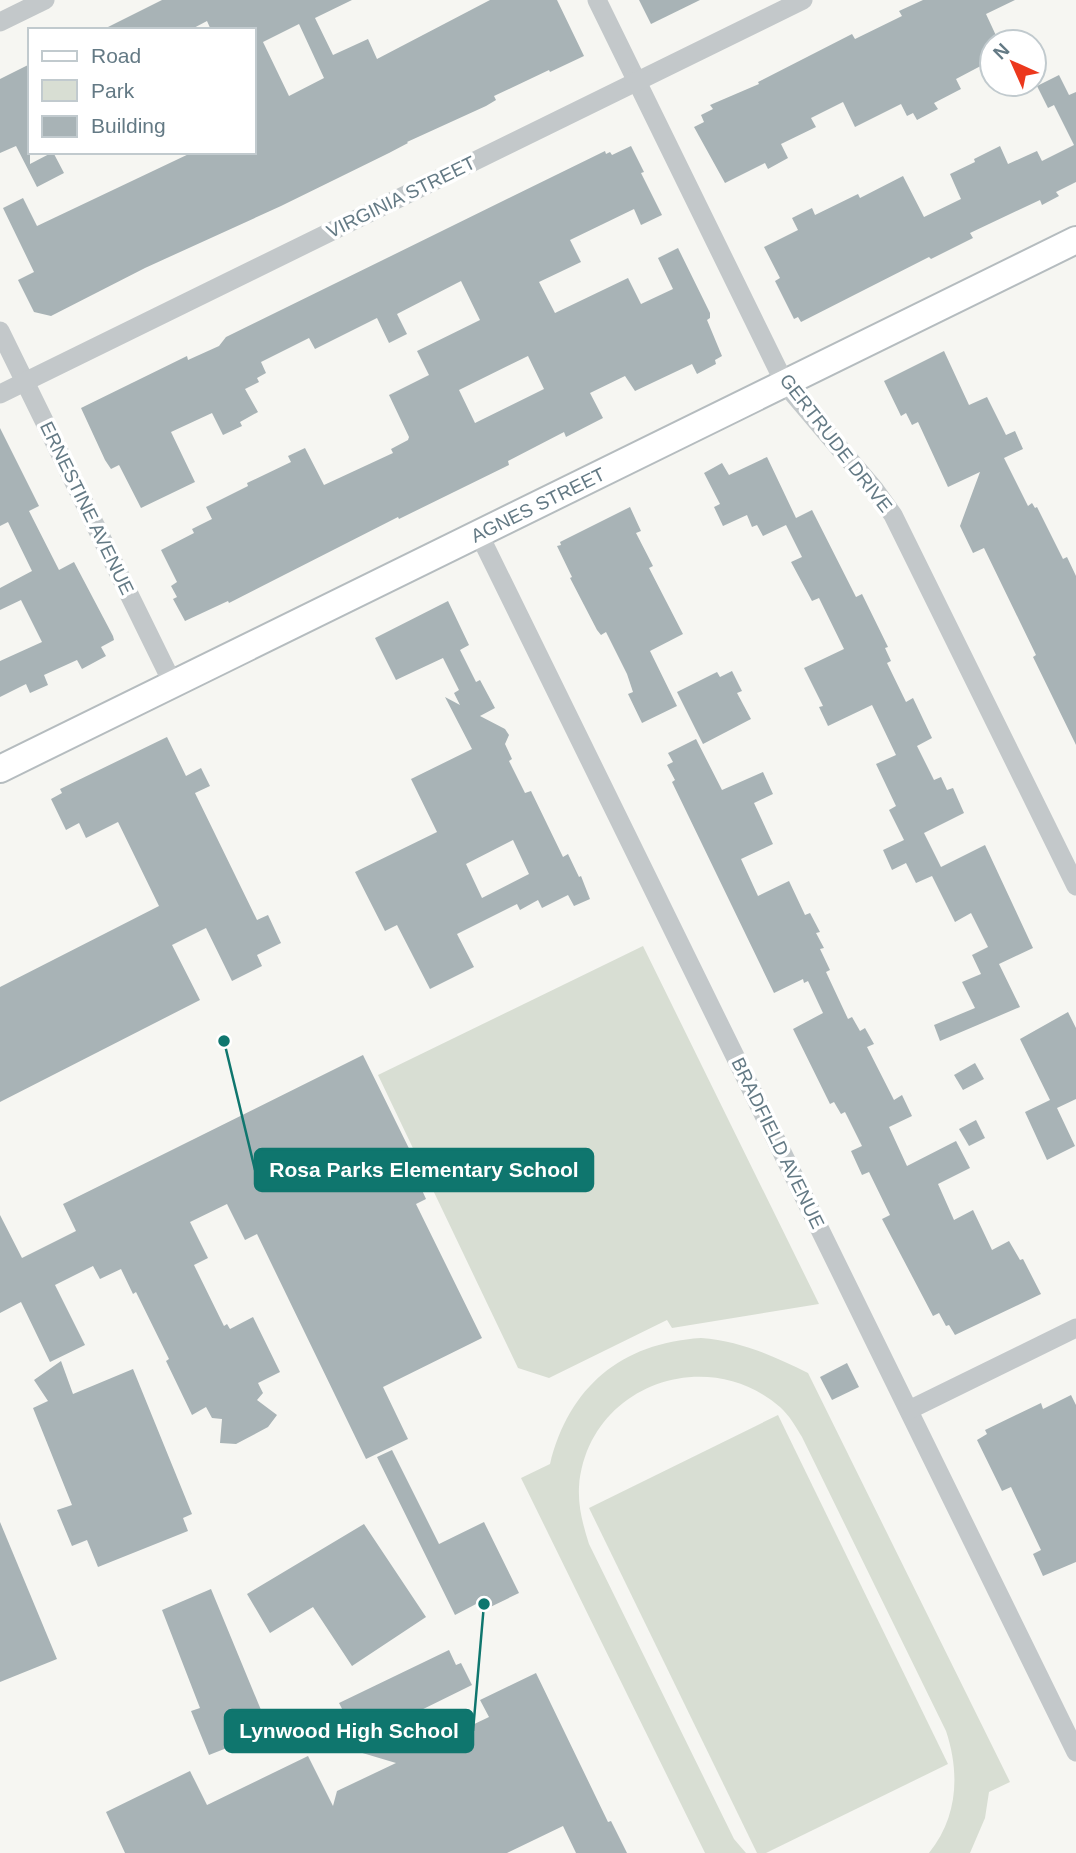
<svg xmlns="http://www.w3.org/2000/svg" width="1076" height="1853" font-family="Helvetica,sans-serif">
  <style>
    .green { fill: #d8ded3 }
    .building { fill: #a8b3b6; fill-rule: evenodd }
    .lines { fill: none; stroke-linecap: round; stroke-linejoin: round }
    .secondary-casing { stroke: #b5bcbf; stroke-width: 30 }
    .street { stroke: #c3c8ca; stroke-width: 19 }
    .secondary { stroke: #fff; stroke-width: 26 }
    .labels { text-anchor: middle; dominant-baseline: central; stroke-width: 7; stroke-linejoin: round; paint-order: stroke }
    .street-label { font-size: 19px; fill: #647a85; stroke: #fff }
    .leader { fill: none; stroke: #0f766e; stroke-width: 2.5 }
    .callout-dot { fill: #0f766e; stroke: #fff; stroke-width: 2.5 }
    .callout { fill: #0f766e; stroke: #0f766e; stroke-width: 2.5 }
    .callout-label { font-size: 21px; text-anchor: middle; font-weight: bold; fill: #fff }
  </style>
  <rect width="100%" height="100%" fill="#f6f6f2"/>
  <!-- green -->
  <g class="green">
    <polygon points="643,946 819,1304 672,1328 667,1320 549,1378 518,1368 378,1075"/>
    <path d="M701,1338C741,1341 773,1356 808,1373L1010,1782L989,1792L985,1818L970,1853H929C958,1817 960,1773 946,1731L802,1437C796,1427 789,1415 780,1407C706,1343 587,1386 579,1487C578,1507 583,1525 589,1544L734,1839L746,1853H705L521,1478L550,1464C569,1387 621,1343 701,1338Z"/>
    <polygon points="778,1415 948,1764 766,1853 757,1853 589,1508"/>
  </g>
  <!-- building -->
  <g class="building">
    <path d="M162,0H352L315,18L333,55L368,39L377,59L490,0H557L584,56L550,72L549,70L494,96L496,100L486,106L407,142L408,143L389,153L281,206L145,268L51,316L34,312L18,280L34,272L3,208L23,198L37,226L193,152H254V30H211L207,21L190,30H102ZM299,24L324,78L289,96L263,42Z"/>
    <polygon points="639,0 700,0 651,24"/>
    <polygon points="923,0 1015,0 986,14 999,42 992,42 992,60 956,79 961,89 934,103 938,109 917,120 913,113 907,116 901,104 855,127 843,102 811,118 816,127 781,144 788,158 768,169 765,163 725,183 694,127 704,122 701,115 713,109 710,105 759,84 758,82 852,34 855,39 902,16 899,11"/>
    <polygon points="30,64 30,164 53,152 64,173 37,187 16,146 0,153 0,79"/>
    <polygon points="1059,75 1069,95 1076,92 1076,182 1056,192 1059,196 1042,205 1040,200 970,233 973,238 931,259 929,257 801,322 798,317 794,319 775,281 780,278 764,247 798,230 792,218 812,208 815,215 858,194 860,198 903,176 924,217 961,199 950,174 975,162 974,159 1000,146 1008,164 1037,151 1042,161 1074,145 1054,105 1048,108 1037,86"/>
    <path d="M631,146L644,172L641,173L662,215L641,225L634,209L570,240L581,262L539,282L555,313L628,278L641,304L673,289L658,258L678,248L710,313V318L707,320L722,356L715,360L716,364L697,374L692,364L635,391L625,376L590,393L603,418L566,437L564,432L508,461L509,465L399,519L398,517L229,603L228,601L185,621L173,599L177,597L171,586L177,582L161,550L194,533L192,529L212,519L206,507L248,486L247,483L291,462L288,456L305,448L324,485L393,453L391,449L408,440L409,437L389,395L429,375L417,351L480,320L461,281L397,314L407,334L389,343L377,318L315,349L309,338L261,362L266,373L257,378L259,382L245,389L258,412L240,422L242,426L223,435L212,413L171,432L195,482L141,508L119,465L111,469L105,460L81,408L187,356L188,360L219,346L226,337L605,151L606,154L610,152L612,155ZM528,356L544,389L475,423L459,390Z"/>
    <polygon points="944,351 969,405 987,397 1006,435 1015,431 1023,449 1004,458 1028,506 1032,503 1035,508 1037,507 1063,559 1067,557 1076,576 1076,745 1033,657 1036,655 984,548 973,553 960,526 980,472 948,487 918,422 912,425 906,413 901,416 884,381"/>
    <polygon points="0,428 39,506 29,511 59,570 74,562 113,636 114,640 101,647 106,656 82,669 77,660 44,675 48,685 30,693 26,684 0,697 0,661 42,642 21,600 0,610 0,588 32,571 8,522 0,526"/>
    <polygon points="767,457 796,518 812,510 856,597 862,594 888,647 885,648 891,661 887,663 906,702 913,698 932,738 917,746 934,780 941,777 947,790 953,788 964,813 924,833 941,867 985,845 1033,948 999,964 1020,1007 940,1041 934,1025 975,1008 962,982 981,974 972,955 988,947 971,913 955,922 932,876 916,883 906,863 892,870 883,850 904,840 889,810 896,806 876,764 896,755 872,705 828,726 819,707 823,706 804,668 844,649 819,598 812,601 791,562 802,557 786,525 763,536 757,525 752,527 747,515 723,526 714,507 720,504 704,473 722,463 729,475"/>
    <polygon points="630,507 641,531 636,533 653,566 649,568 683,634 650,651 677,706 642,723 628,694 633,692 627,674 606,632 601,635 597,630 570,578 572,577 557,546 561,545 560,542"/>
    <path d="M448,601L469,645L460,650L476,682L480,680L495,708L480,716L505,729L509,735L505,744L512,759L509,761L525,793L531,791L563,857L568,854L579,877L581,876L590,899L574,906L568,895L542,908L538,900L520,910L517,904L457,934L474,967L430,989L397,925L385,931L355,872L437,832L411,779L472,749L445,697L460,705L454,693L459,690L443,658L396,680L375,638ZM513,840L529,874L482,898L466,864Z"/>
    <polygon points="732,671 742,691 737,693 751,719 703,744 677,692 717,672 720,677"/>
    <polygon points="167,737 186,776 201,768 210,786 195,793 257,920 268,915 281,943 257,955 262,966 232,981 206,928 172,945 200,1000 0,1102 0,987 159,906 118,822 86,838 79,823 66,830 51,799 62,793 60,789"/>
    <polygon points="696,739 722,790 763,772 773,794 754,803 773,844 741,859 758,896 789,881 805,915 810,913 820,932 816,933 824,948 820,949 830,970 826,972 848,1019 852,1017 860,1031 865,1028 874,1044 867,1047 894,1100 902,1095 912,1116 889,1127 907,1166 956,1141 970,1168 938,1184 954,1220 973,1210 992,1250 1009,1241 1020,1260 1023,1259 1041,1294 955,1335 949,1325 946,1326 939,1313 933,1316 882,1219 890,1215 869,1172 862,1175 851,1151 862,1146 845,1112 841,1114 834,1102 830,1104 793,1029 823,1013 808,981 804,983 803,979 774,993 672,782 675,780 667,765 673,762 668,753"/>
    <polygon points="1068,1012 1076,1028 1076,1099 1057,1108 1075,1146 1047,1160 1025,1112 1050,1100 1020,1039"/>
    <polygon points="363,1055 427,1185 421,1188 426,1199 416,1204 482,1338 383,1387 408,1439 366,1459 257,1234 245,1240 227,1204 190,1222 208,1258 194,1265 224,1326 227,1324 230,1329 253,1317 280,1372 258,1383 263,1393 257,1400 277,1415 268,1427 236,1444 220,1443 222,1419 212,1418 206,1407 192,1415 166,1361 169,1359 136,1292 133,1294 121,1269 100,1279 93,1266 55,1285 85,1345 50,1362 21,1302 0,1313 0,1215 22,1258 76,1231 63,1204"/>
    <polygon points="975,1063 984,1079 963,1090 954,1075"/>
    <polygon points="976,1120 985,1138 969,1146 959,1129"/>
    <polygon points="61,1361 73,1394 133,1369 192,1514 183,1518 188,1531 98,1567 87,1540 72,1546 57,1510 72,1505 33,1408 48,1401 34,1380"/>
    <polygon points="847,1363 859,1387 832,1400 820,1377"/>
    <polygon points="1071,1395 1076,1405 1076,1562 1043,1576 1033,1554 1041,1550 1011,1487 1002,1491 977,1440 987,1434 985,1430 1041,1403 1043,1409"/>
    <polygon points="392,1450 439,1544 484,1522 519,1593 482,1611 478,1603 455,1615 377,1457"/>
    <polygon points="0,1522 57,1659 0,1682"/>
    <polygon points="364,1524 426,1617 352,1666 313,1607 270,1633 247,1594"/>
    <polygon points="211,1589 268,1727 260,1730 262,1734 209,1755 191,1711 200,1708 162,1610"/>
    <polygon points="449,1650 456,1665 461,1663 472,1685 407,1717 422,1749 489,1717 480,1700 536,1673 608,1822 611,1821 627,1853 576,1853 563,1826 507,1853 125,1853 106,1812 190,1771 207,1805 308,1756 333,1806 337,1791 396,1763 349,1749 354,1732 339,1703"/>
  </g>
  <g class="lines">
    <!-- secondary casing -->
    <g class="secondary-casing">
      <polyline id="secondary" points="0,769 1076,240"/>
    </g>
    <!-- street -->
    <g class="street">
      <polyline points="597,0 785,384 875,490 893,515 1076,886"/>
      <polyline points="0,22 45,0"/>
      <polyline points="0,331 173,684"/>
      <polyline points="0,394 803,0"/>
      <polyline points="479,534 1076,1752"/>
      <polyline points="909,1410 1076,1328"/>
    </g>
    <!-- secondary -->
    <use href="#secondary" class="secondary"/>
  </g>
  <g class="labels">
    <!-- street labels -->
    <g class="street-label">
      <text transform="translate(401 197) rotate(-26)">VIRGINIA STREET</text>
      <text transform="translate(836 443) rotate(52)">GERTRUDE DRIVE</text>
      <text transform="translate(538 505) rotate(-26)">AGNES STREET</text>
      <text transform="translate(87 508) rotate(64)">ERNESTINE AVENUE</text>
      <text transform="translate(778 1143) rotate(64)">BRADFIELD AVENUE</text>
    </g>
  </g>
  <!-- callouts -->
  <path class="leader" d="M224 1041L255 1170M484 1604L473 1731"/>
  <g class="callout-dot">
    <circle cx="224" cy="1041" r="7"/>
    <circle cx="484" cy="1604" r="7"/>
  </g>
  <g class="callout">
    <rect x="255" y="1149" width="338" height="42" rx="7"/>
    <rect x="225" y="1710" width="248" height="42" rx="7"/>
  </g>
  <g class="callout-label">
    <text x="424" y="1177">Rosa Parks Elementary School</text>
    <text x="349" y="1738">Lynwood High School</text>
  </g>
  <!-- legend -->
  <rect x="28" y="28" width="228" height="126" fill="#ffffff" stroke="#c1cace" stroke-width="2"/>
  <rect x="42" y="51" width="35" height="10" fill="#ffffff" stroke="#c1cace" stroke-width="2"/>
  <text x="91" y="63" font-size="21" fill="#647a85">Road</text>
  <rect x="42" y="80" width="35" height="21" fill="#d8ded3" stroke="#c1cace" stroke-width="2"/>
  <text x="91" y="98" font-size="21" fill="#647a85">Park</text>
  <rect x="42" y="116" width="35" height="21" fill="#a8b3b6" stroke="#c1cace" stroke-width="2"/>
  <text x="91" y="133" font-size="21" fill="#647a85">Building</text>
  <!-- north arrow -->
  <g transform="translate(1013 63) rotate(315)"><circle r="33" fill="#ffffff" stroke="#c1cace" stroke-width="2"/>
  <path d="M0-5L12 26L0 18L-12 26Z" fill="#ec381d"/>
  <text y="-10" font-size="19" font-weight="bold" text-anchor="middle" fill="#647a85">N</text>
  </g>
</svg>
